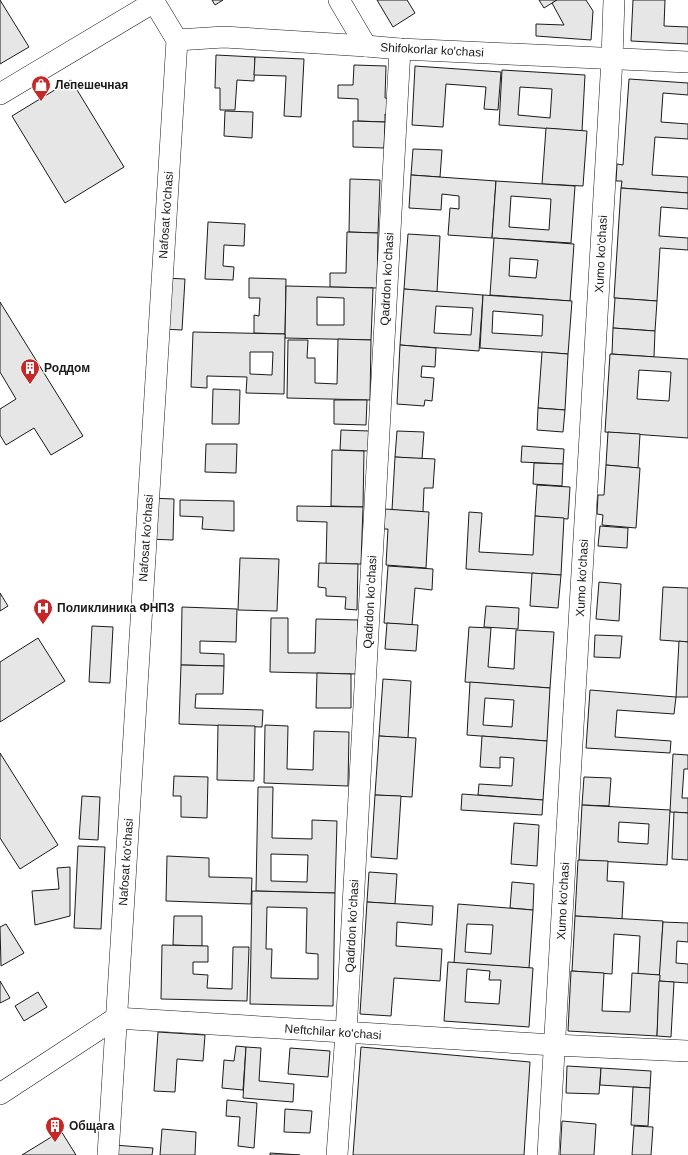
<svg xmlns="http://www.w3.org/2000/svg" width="688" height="1155" font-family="Arial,sans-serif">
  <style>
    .building { fill: #e6e6e6; stroke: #1a1a1a; fill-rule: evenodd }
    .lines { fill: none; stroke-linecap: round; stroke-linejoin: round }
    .minor-casing { stroke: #1a1a1a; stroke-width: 22 }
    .minor { stroke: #fff; stroke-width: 21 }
    .labels { text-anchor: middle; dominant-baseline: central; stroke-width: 3; stroke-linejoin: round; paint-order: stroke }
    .street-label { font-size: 12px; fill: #1a1a1a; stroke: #fff }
    .poi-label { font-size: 12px; font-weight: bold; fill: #1a1a1a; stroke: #fff; text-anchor: start }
  </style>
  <rect width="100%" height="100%" fill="#fff"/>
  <!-- building -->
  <g class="building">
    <polygon points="0,0 29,47 0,64"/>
    <polygon points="212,0 223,0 215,5"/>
    <polygon points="377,0 407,0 415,13 393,27"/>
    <polygon points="539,0 557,0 544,8"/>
    <polygon points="557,0 586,0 593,11 591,40 536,36 536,24 564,25 552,3"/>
    <polygon points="633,0 665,0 664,26 688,27 688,44 631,41"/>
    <polygon points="216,55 255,57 254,81 237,80 235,110 220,110 220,88 215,88"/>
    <polygon points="255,57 304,59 301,117 284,116 286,76 254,75"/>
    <polygon points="354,65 386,66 385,98 391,99 390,115 385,114 385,122 358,121 358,99 338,98 338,85 353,85"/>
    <polygon points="415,66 501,72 498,110 484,109 486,87 446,84 443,127 412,125"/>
    <path d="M502,70L585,75L582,131L499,125ZM520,87L552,89L550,118L518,115Z"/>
    <polygon points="629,79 688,83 688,95 663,93 661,122 688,124 688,139 655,137 652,175 688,177 688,193 621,188 622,181 616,181 617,164 623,165"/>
    <polygon points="71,80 124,167 65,203 12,116"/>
    <polygon points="225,111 253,112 252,138 224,136"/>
    <polygon points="353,121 385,122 384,148 353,147"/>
    <polygon points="546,128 587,131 583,186 542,184"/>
    <polygon points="413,149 442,150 440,177 411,175"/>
    <polygon points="411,175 496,181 492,238 448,235 450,208 459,209 459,196 442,194 441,210 409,208"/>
    <polygon points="350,179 380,180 378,233 349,232"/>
    <path d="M496,181L575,186L571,243L492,238ZM511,196L551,199L549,230L509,227Z"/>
    <polygon points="621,188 688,193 688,209 661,207 659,236 688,238 688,250 660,248 657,301 614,298"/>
    <polygon points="208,222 245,224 244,246 224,245 223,266 234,267 233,280 205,279"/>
    <polygon points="347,232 378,233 377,288 330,287 330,273 346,273"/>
    <polygon points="408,234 440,236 437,292 404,289"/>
    <path d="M494,238L574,244L570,301L490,295ZM510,258L538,260L536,278L509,276Z"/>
    <polygon points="164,278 185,279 182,330 161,329"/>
    <polygon points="249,278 286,279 285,334 254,333 254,315 259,316 260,298 249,298"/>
    <path d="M286,286L373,288L371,340L285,338ZM317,297L344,298V325H317Z"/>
    <path d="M404,289L483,295L479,351L400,345ZM436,306L473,308L471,335L434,333Z"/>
    <path d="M483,295L572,301L568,354L480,348ZM493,311L543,315L542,336L492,333Z"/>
    <polygon points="615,298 657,301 655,331 613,328"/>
    <polygon points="0,302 83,436 51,455 34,428 6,445 0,435 0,409 16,399 0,372"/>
    <polygon points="613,328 655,331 654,357 612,354"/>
    <path d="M193,332L285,334L284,394L246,393L247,377L207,376V388L191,387ZM250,352H273L272,375L250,374Z"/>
    <polygon points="338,339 371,340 370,400 287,398 288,340 308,340 307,358 315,358 315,383 337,384"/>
    <polygon points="400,345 436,348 435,367 422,366 421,377 434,378 432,401 425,400 424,406 397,404"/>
    <polygon points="542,352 568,354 565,410 538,408"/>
    <path d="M610,354L688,359V438L605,432ZM639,370L671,372L669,401L637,399Z"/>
    <polygon points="213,389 240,390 239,424 212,424"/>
    <polygon points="334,400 367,400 366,425 334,424"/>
    <polygon points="538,408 565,410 563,432 537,430"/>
    <polygon points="341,430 369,431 369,451 340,450"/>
    <polygon points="397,431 424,432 422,459 395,457"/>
    <polygon points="608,432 640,434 638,468 606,465"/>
    <polygon points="206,444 237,444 236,473 205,472"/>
    <polygon points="522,446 564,449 563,464 521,462"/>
    <polygon points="332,450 364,451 363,507 331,506"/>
    <polygon points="395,457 435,459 433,488 424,488 423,512 392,510"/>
    <polygon points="534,463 563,464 562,486 533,484"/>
    <polygon points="606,465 640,468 636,528 602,525 603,515 597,514 598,495 604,495"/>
    <polygon points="537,485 570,487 568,519 535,516"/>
    <polygon points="149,498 174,499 173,540 148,539"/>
    <polygon points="180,500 234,501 234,531 202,529 203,517 180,516"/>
    <polygon points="297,506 363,507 361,564 326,564 327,522 297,521"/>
    <polygon points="385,509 429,512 426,568 386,565 388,529 384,529"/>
    <polygon points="469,512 482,513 479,552 533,555 535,516 564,518 561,575 466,569"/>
    <polygon points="600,526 628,528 627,548 598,546"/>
    <polygon points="240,558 279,559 277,611 238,610"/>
    <polygon points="319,563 358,564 357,610 345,609 346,597 326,596 326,588 318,587"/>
    <polygon points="388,566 433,569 432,590 415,588 412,625 384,623"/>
    <polygon points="532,573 561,575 558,608 530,606"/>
    <polygon points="599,582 621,584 619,621 596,619"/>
    <polygon points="663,587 688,588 688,642 660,640"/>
    <polygon points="0,593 8,606 0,611"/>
    <polygon points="486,606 519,608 518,629 484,627"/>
    <polygon points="182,607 237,609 236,642 200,641 200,653 224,654 224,666 181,665"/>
    <polygon points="271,618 288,618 288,653 315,653 316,619 358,620 356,674 270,672"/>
    <polygon points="387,623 418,625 416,651 385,649"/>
    <polygon points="92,626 113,627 110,683 89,682"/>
    <polygon points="469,627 491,628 488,667 514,669 516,630 554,632 550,688 465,682"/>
    <polygon points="595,635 622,636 620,658 594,657"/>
    <polygon points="38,638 65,681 0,722 0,662"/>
    <polygon points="679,641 688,642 688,697 676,697"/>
    <polygon points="181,665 224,666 223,694 196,694 195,708 263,710 262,727 179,724"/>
    <polygon points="317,673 351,674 351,708 316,708"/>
    <polygon points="383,679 411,681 408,738 379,736"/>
    <path d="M470,682L550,688L547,741L467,735ZM485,698L514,700L512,727L483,725Z"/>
    <polygon points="590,690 676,697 674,714 617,710 615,737 671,741 670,753 586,748"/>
    <polygon points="218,725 255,726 254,781 217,780"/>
    <polygon points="265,725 288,726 287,769 313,770 314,731 349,732 348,786 264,783"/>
    <polygon points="379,736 416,738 412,797 375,795"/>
    <polygon points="482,736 547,741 543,800 478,795 479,784 512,786 514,758 500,757 500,768 480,767"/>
    <polygon points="0,753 58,845 20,869 0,838"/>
    <polygon points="673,754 688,755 688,769 684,769 682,798 688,798 688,813 670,812"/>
    <polygon points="174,776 208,777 207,818 181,817 181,796 173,796"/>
    <polygon points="584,777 611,778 609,806 582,805"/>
    <path d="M258,787H273L272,838L312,839V820L337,821L335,893L256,891ZM271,854L308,855L307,882L271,881Z"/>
    <polygon points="462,794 543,800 542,815 461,810"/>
    <polygon points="375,795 401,796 397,859 371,857"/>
    <polygon points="82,796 100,797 98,840 79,839"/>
    <path d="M582,805L670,810L667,865L579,860ZM619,822L649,824L648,844L618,842Z"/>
    <polygon points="674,812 688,813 688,860 672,859"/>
    <polygon points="514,823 539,825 537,866 511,864"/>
    <polygon points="78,846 105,847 101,929 74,928"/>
    <polygon points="167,856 209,858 209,877 252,878 251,904 166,901"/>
    <polygon points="578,860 608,861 607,881 624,882 622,919 575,916"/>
    <polygon points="70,867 70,916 35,925 32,891 59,889 57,868"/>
    <polygon points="369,872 397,874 395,904 367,902"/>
    <polygon points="512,882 534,884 533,910 510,908"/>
    <path d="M252,891L335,893L333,1006L250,1004ZM267,907L307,908L306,953L318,954V979L271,978L272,949H266Z"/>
    <polygon points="367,902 433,906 432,925 397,922 396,946 442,949 440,981 394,978 391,1016 360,1014"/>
    <path d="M458,904L533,910L529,968L454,963ZM467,924L493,925L491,954L465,952Z"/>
    <polygon points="174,916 202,916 202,946 173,945"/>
    <polygon points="575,916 663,921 660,975 638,974 640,936 614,934 612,974 572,971"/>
    <polygon points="663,922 688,923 688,942 677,941 676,963 688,964 688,983 659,981"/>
    <polygon points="6,924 24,953 1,966 0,927"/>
    <polygon points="162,945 208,946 208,962 193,962 193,974 208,975 207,988 232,989 233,947 249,947 247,1001 161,999"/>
    <path d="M448,962L533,968L529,1027L444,1021ZM467,969L490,971L489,980H501L499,1004L465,1002Z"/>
    <polygon points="571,971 604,973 602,1011 630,1012 632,973 660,975 657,1036 568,1031"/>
    <polygon points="0,981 10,998 0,1003"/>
    <polygon points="659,981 674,982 671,1037 657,1036"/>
    <polygon points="38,992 47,1007 24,1021 15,1006"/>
    <polygon points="158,1032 205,1035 203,1061 177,1059 175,1092 154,1091"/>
    <polygon points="236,1046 246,1047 243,1090 222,1088 224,1060 234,1061"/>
    <polygon points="246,1047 261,1048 259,1081 294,1084 293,1102 243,1098"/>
    <polygon points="361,1047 530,1062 524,1155 353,1155"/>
    <polygon points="290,1048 330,1051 328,1077 288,1074"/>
    <polygon points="567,1066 601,1068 599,1094 566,1093"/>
    <polygon points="601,1068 651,1071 650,1088 600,1085"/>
    <polygon points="633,1087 650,1088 648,1126 631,1125"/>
    <polygon points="227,1100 257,1103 254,1148 238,1146 240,1117 226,1116"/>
    <polygon points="285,1109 312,1111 310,1133 284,1132"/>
    <polygon points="562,1121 596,1124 594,1155 560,1155"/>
    <polygon points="634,1126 653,1127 651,1155 632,1155"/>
    <polygon points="162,1129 196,1132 195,1155 160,1155"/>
    <polygon points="61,1131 76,1155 22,1155"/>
    <polygon points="114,1145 153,1148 152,1155 114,1155"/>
    <polygon points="270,1153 300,1155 270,1155"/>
  </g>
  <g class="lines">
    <!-- minor casing -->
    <g class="minor-casing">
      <g id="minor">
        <polyline points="339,0 366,46"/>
        <polyline points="177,40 224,37 366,46 400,49 688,62"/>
        <polyline points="0,94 154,2"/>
        <polyline points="0,1094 116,1018 554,1045 688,1051"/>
        <polyline points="108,1155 177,40 153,0"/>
        <polyline points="337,1155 346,1033 400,49"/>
        <polyline points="548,1155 612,59 614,0"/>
      </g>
    </g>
    <!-- minor -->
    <use href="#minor" class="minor"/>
  </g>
  <!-- icons -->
  <defs>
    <g id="shop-pin" transform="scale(1)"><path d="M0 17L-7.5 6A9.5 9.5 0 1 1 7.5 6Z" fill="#c62828" stroke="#fff"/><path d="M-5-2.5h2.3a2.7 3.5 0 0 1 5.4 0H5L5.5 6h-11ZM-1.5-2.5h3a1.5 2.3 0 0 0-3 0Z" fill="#fff"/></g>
    <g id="building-pin" transform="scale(1)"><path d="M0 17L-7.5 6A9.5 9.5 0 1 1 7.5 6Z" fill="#c62828" stroke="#fff"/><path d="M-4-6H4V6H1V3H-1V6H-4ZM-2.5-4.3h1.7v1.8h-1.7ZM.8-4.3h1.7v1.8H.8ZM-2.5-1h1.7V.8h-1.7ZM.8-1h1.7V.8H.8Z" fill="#fff"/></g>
    <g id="hospital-pin" transform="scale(1)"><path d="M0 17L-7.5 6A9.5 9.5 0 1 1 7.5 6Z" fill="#c62828" stroke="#fff"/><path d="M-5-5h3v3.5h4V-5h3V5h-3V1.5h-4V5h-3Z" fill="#fff"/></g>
  </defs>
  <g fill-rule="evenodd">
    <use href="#shop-pin" x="41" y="85"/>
    <use href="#building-pin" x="30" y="368"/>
    <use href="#hospital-pin" x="43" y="608"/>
    <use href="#building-pin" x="55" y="1126"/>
  </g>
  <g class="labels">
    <!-- street labels -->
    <g class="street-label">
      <text transform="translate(432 50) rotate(3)">Shifokorlar ko'chasi</text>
      <text transform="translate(166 215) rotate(-86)">Nafosat ko'chasi</text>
      <text transform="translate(601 254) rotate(-87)">Xumo ko'chasi</text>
      <text transform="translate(387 279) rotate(-87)">Qadrdon koʻchasi</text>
      <text transform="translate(146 538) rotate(-86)">Nafosat ko'chasi</text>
      <text transform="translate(582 578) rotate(-87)">Xumo ko'chasi</text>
      <text transform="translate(370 602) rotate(-87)">Qadrdon koʻchasi</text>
      <text transform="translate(126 862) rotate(-86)">Nafosat ko'chasi</text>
      <text transform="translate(563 901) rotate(-87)">Xumo ko'chasi</text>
      <text transform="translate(352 926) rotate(-87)">Qadrdon koʻchasi</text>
      <text transform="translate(333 1032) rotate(4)">Neftchilar ko'chasi</text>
    </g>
    <!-- poi labels -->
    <g class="poi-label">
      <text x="55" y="85">Лепешечная</text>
      <text x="44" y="368">Роддом</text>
      <text x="57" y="608">Поликлиника ФНПЗ</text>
      <text x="69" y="1126">Общага</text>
    </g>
  </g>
</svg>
